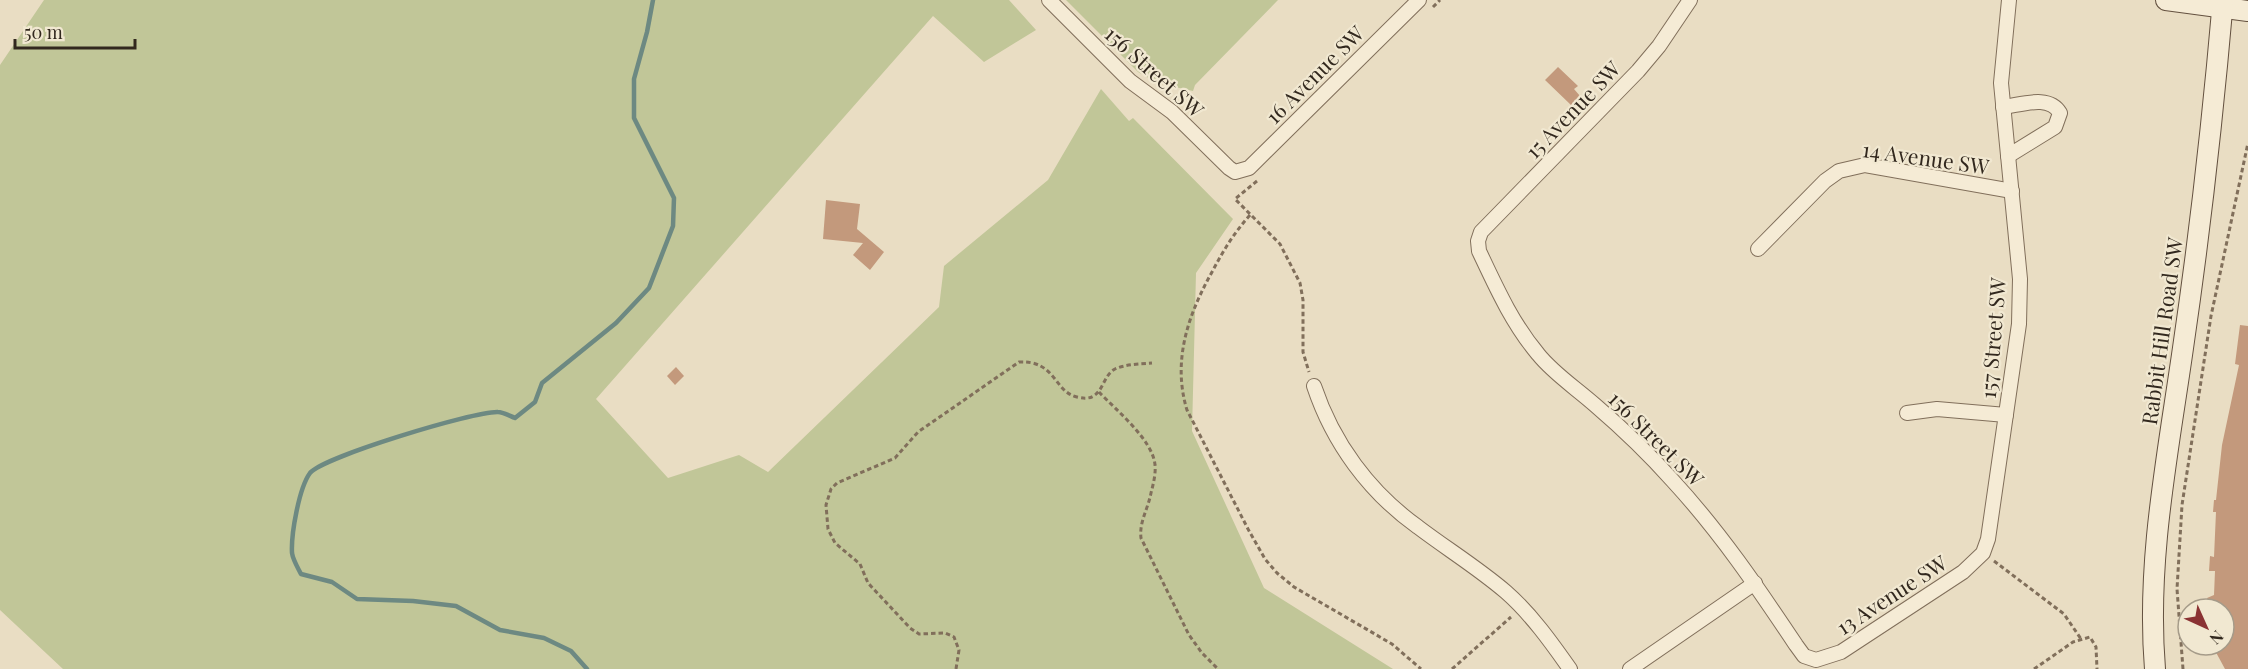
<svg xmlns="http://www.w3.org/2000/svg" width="2248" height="669" font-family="'Playfair Display',serif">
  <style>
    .green { fill: #c1c698 }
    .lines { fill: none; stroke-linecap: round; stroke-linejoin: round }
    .stream { stroke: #6d8982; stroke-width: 4.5 }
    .building { fill: #c3997c }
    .street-casing { stroke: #816f5b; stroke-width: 16 }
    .secondary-casing { stroke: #63503f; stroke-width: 22 }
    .path { stroke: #816f5b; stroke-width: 3; stroke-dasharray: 4.5 3; stroke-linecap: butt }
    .street { stroke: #f5ebd5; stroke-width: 14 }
    .secondary { stroke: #f5ebd5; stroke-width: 20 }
    .labels { text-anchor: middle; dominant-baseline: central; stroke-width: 4.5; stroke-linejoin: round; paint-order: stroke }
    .street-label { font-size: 21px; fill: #32281e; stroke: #f1e8d1 }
  </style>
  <rect width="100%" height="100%" fill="#e9ddc3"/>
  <!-- green -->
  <g class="green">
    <polygon points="44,0 1009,0 1036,30 984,62 933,16 596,399 668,478 739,455 768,472 939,307 944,266 1048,180 1101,89 1129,121 1133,118 1233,219 1196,273 1192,431 1264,588 1393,669 63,669 0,610 0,65"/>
    <polygon points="1066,0 1278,0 1195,85 1193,91 1157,83 1138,72"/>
  </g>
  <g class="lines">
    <!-- stream -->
    <path class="stream" d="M587,669L571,651L544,638L500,630L456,606L413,601L357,599L332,582L301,574C298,568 293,560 292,553C291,534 299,488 310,473C323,457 474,411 498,412C503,412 510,416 515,418L535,402L542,383L616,323L649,288L673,226L674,198L634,118V79L647,32L653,0"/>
  </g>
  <!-- building -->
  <g class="building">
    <polygon points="1558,67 1578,86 1574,89 1580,96 1571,105 1545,80"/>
    <polygon points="826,200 860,204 857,229 884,252 870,270 853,255 863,243 823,239"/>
    <polygon points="2240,325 2248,326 2248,669 2225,669 2212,645 2224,645 2224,609 2211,609 2207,598 2214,595 2215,571 2209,571 2210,556 2214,557 2216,512 2213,512 2214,500 2216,500 2222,445 2239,365 2235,364"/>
    <polygon points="676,367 684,376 675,385 667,376"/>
  </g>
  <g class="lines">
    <!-- street casing -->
    <g class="street-casing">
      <g id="street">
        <polyline points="1049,0 1130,81 1172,112 1229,168 1235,172 1249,168 1419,0"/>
        <path d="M1690,0L1659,46L1638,71L1481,232L1478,241L1479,251C1496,287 1512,323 1538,354C1554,374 1576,388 1595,405C1623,429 1649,454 1673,481C1720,532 1758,588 1796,645L1804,656L1816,660L1841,652L1963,572L1983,553L1988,539L2019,324L2020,279L2001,83L2009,0"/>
        <path d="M2003,107C2021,105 2049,94 2060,113L2055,127L2008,156"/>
        <polyline points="1758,249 1825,181 1839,171 1865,165 2012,191"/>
        <path d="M1314,386C1333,443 1369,492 1418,527C1447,549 1478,568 1506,592C1531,614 1551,642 1570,669"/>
        <polyline points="1907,413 1937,409 2006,415"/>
        <polyline points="1630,669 1755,583"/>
      </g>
    </g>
    <!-- secondary casing -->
    <g class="secondary-casing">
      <g id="secondary">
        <polyline points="2166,0 2248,11"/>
        <path d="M2155,669C2146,561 2168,454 2183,348C2200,232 2213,116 2223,0"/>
      </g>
    </g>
    <!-- path -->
    <g class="path">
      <polyline points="1433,7 1440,0"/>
      <polyline points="1257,181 1235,199 1280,244 1300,283 1303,300 1303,352 1309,372"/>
      <path d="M1250,215C1234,233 1223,251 1212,272C1188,315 1172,361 1187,410L1248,529L1265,559L1277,573L1294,587L1392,644L1421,669"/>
      <path d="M1099,392C1116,410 1153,440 1155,465C1156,474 1153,485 1151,493C1148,509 1139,522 1141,538L1189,635L1202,653L1218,669"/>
      <polyline points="1994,561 2064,614 2081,639"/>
      <path d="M956,669L959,650L954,637L945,633L919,634L910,628L868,583L860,564L835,543L828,529L826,505L831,489L837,483L895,458L918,432L1019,362C1056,360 1054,392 1077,397C1104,404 1100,377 1115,369C1126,364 1141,364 1152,363"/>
      <polyline points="1452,669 1511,617"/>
      <polyline points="2034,669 2073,642 2090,637 2096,647 2097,669"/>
      <polyline points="2183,669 2177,589 2182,505 2211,316 2248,143"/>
    </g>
    <!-- street -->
    <use href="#street" class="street"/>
    <!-- secondary -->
    <use href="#secondary" class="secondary"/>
  </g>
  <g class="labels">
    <!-- street labels -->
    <g class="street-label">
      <text transform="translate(1155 71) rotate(42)">156 Street SW</text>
      <text transform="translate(1314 74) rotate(-45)">16 Avenue SW</text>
      <text transform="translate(1572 109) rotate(-46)">15 Avenue SW</text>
      <text transform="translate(1926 157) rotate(8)">14 Avenue SW</text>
      <text transform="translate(2161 331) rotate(-82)">Rabbit Hill Road SW</text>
      <text transform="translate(1992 338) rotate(-85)">157 Street SW</text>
      <text transform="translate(1657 438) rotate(45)">156 Street SW</text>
      <text transform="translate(1891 594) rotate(-33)">13 Avenue SW</text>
    </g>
  </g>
  <!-- north arrow -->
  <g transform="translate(2206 627) rotate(135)"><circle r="28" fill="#f1e8d1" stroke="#a59b89" stroke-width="1.5"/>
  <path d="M0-4.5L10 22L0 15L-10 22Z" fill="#8a3233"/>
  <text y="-9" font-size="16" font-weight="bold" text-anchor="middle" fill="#32281e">N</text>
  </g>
  <!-- scale -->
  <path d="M15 39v9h120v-9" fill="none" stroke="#32281e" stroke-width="3"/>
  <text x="24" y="39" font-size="18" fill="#32281e" stroke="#f1e8d1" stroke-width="4.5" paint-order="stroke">50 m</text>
</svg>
